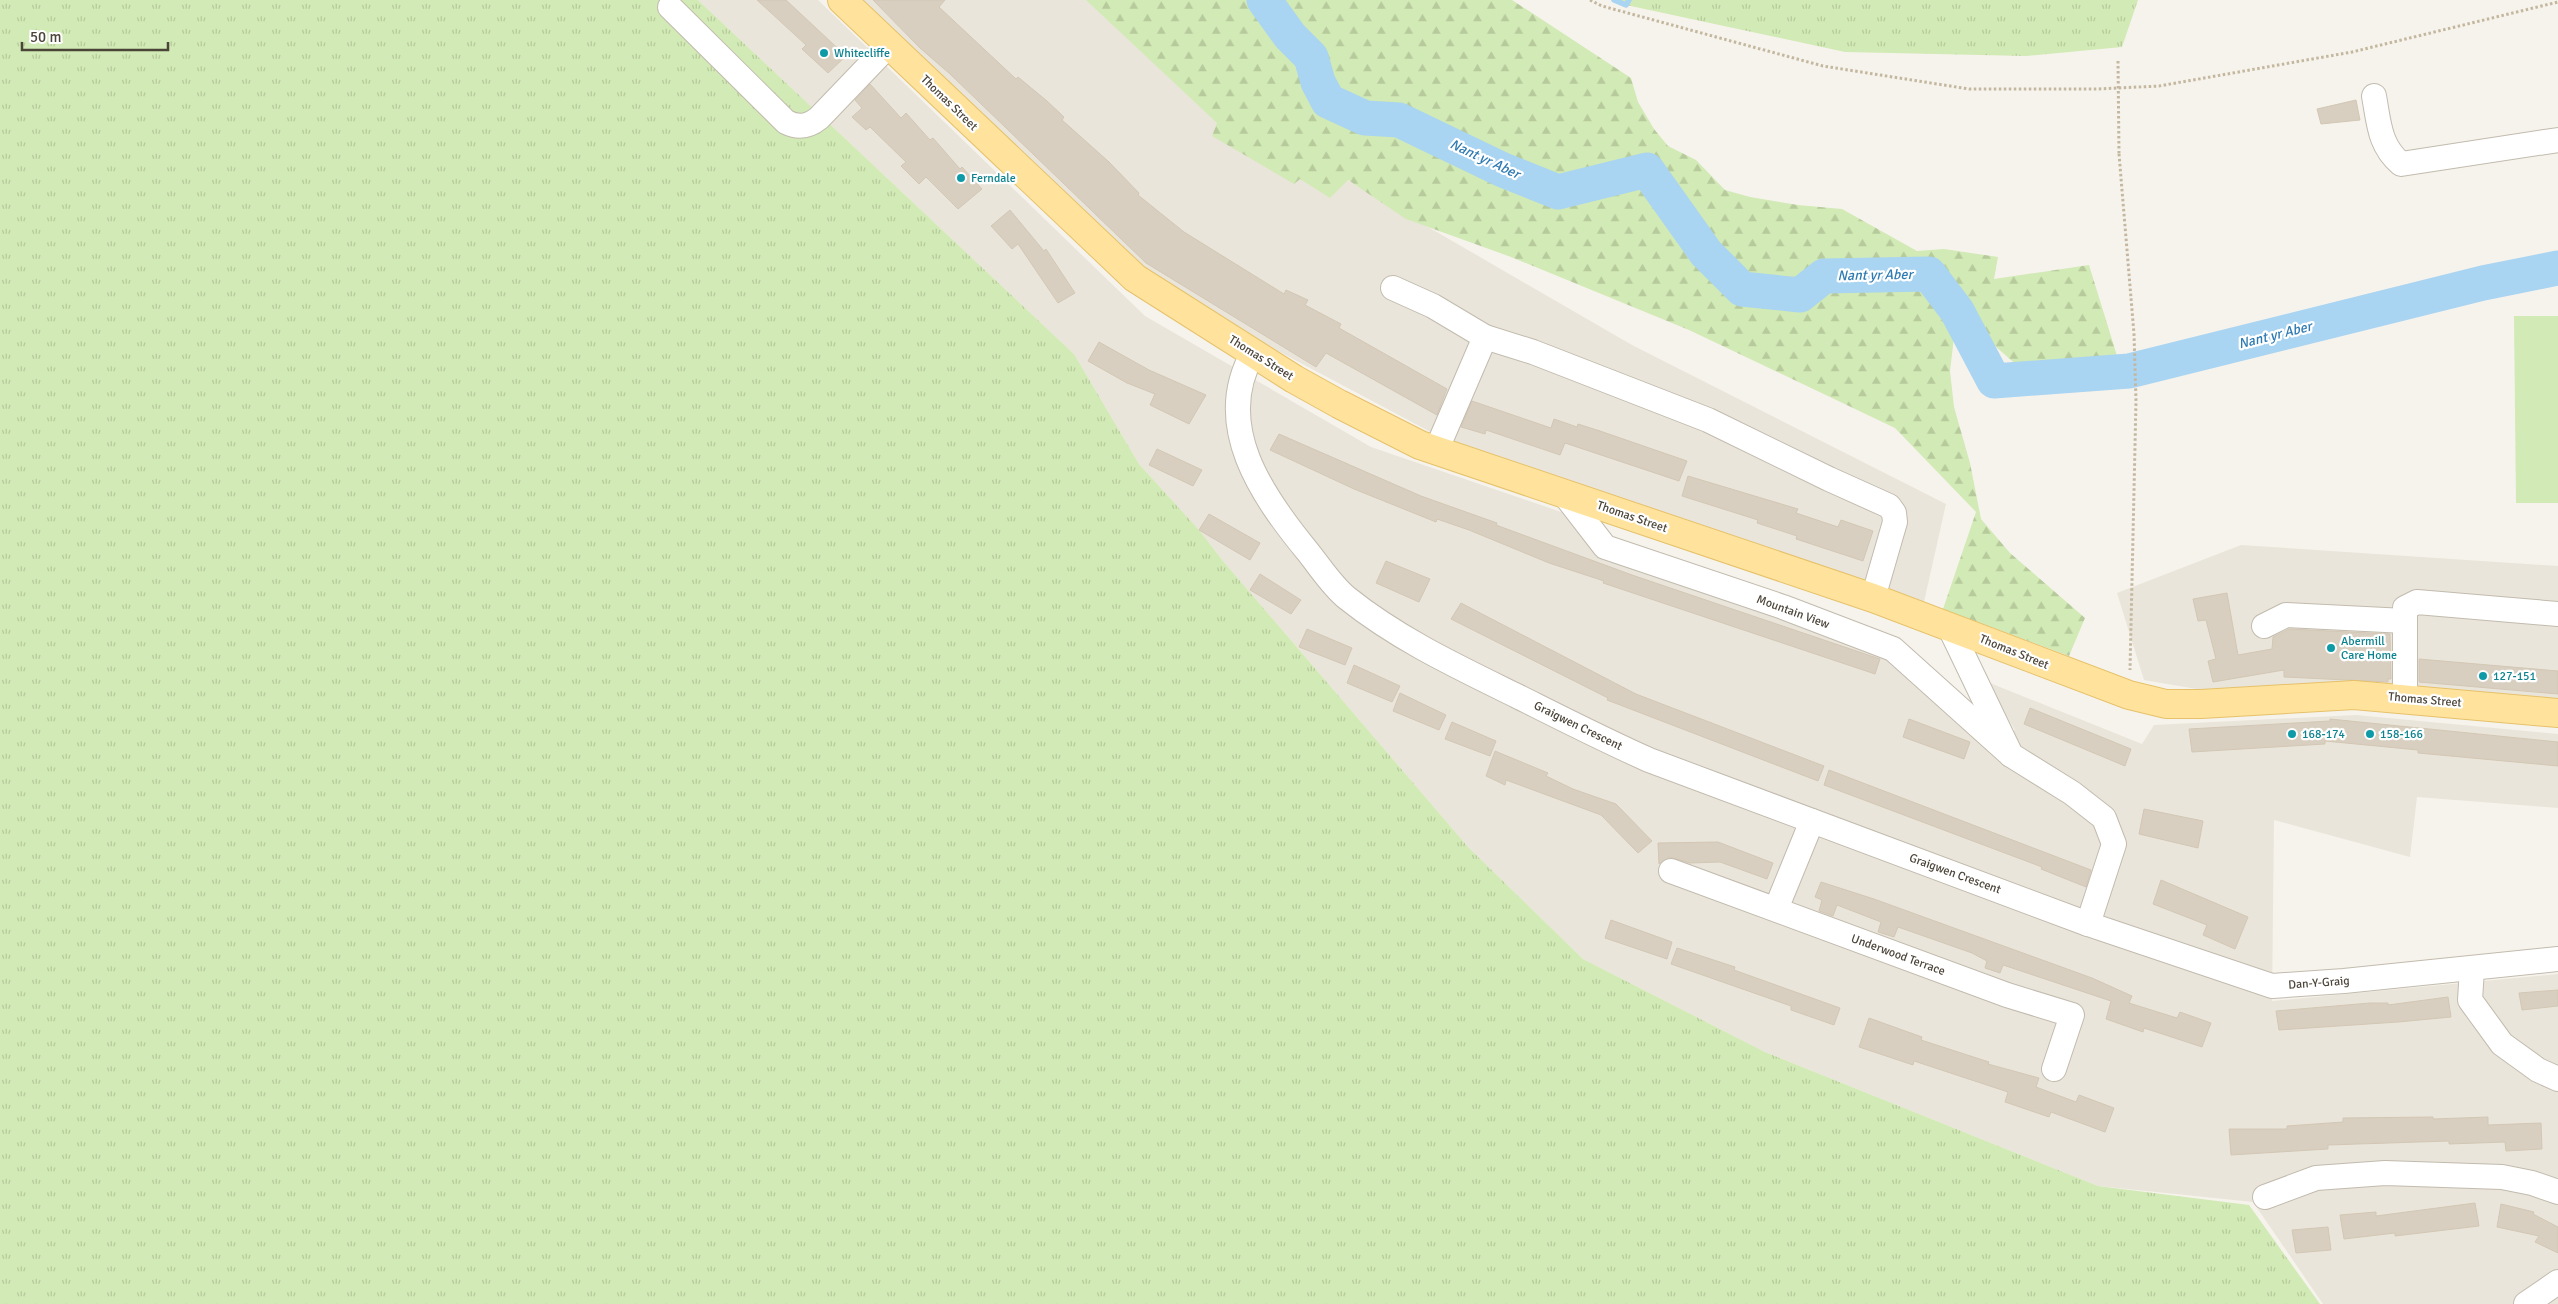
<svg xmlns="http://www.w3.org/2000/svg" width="2558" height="1304" font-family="Signika,sans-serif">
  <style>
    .residential { fill: #eae5da }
    .grass { fill: url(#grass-tufts) }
    .forest { fill: url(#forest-firs) }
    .pitch { fill: #d2eab5 }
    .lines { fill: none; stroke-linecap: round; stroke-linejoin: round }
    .stream { stroke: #a9d4f2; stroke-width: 5.5 }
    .river { stroke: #a9d4f2; stroke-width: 35 }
    .building { fill: #d8cfc1; stroke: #d3c7b4 }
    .minor-casing { stroke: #c2bbae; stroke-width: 26 }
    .major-casing { stroke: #e6c16a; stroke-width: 30 }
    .path { stroke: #c4b79f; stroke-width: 3; stroke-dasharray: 2.5 2.5; stroke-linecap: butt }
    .minor { stroke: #fff; stroke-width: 24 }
    .major { stroke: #ffe39c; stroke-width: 28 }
    .path-bridge { stroke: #c4b79f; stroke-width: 3; stroke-dasharray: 2.5 2.5; stroke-linecap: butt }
    .culture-dot { fill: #0f9aa8; stroke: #fff; stroke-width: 2 }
    .labels { text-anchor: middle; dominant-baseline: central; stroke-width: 4.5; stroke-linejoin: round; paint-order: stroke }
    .culture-label { font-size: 12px; fill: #0d838f; stroke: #fff; text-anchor: start }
    .street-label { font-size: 12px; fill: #4b4439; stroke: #fff }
    .water-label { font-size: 14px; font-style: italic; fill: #2e7ab2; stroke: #fff }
  </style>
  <defs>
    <pattern id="grass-tufts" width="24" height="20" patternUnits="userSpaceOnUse" patternTransform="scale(1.25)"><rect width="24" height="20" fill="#d2eab5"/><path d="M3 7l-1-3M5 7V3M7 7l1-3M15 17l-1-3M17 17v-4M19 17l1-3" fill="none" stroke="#b6ca9c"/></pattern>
    <pattern id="forest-firs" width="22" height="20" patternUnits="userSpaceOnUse" patternTransform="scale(1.25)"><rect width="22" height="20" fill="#d2eab5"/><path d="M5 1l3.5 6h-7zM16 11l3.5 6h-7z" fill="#b6ca9c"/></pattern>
  </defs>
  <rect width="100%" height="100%" fill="#f6f3ec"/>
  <!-- residential -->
  <g class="residential">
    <polygon points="698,0 818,0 1145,316 1371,447 1570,515 1600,549 1891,648 1991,741 2015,730 1985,681 2142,744 2154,725 2356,715 2558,734 2558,808 2417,797 2410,857 2274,820 2272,1001 2558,974 2558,1304 2323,1304 2253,1202 2098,1186 1765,1052 1583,959 1469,848 1223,561 1199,530 1139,464 1074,354"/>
    <polygon points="854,0 1108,0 1309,158 1632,345 1946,504 1924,602 1442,438 1259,341 1144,272"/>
    <polygon points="2241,545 2558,566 2558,701 2208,691 2144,680 2117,593"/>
  </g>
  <!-- grass -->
  <g class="grass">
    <polygon points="0,0 698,0 1074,354 1139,464 1199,530 1223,561 1469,848 1583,959 1765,1052 2098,1186 2249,1205 2320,1304 0,1304"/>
    <polygon points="1614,0 2138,0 2122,47 2026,56 1845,52 1626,5"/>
  </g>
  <!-- forest -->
  <polygon class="forest" points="1086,0 1512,0 1631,78 1638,102 1654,129 1668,146 1696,160 1725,190 1750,197 1798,205 1842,209 1917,251 1944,249 1998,257 1994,279 2089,265 2122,372 2038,377 2021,369 1994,345 1972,339 1957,312 1950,371 1954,407 1970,463 1981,519 2010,553 2085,618 2069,656 1943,609 1976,512 1895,428 1689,330 1511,257 1406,219 1348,180 1330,198 1300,179 1294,184 1212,136 1217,123"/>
  <!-- pitch -->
  <polygon class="pitch" points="2514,316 2558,316 2558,503 2516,503"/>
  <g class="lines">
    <!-- stream -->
    <polyline class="stream" points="1614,0 1626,5 1629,0"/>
    <!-- river -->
    <polyline class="river" points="1264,0 1290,36 1311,57 1318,82 1328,101 1365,118 1399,120 1503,170 1558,192 1647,170 1706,253 1742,289 1800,295 1824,276 1929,274 1957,311 1994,381 2129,371 2483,283 2558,268"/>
  </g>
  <!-- building -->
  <g class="building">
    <polygon points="757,0 786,0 846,56 828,73 802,49 806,45"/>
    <polygon points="873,0 945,0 939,7 1016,79 1018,77 1047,101 1064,117 1062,120 1109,162 1139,193 1138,195 1184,232 1284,294 1286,290 1308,300 1305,305 1341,324 1339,328 1447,389 1437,415 1326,353 1316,367 1146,263 950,74 920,48"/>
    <polygon points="870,84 901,118 906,113 930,140 933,138 960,169 962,167 982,189 958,209 926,177 919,184 901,166 906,162 870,127 866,130 852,117 862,108 855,100"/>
    <polygon points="2356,100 2360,120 2321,124 2317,109"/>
    <polygon points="1010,210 1044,251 1046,249 1075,293 1058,303 1018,244 1012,249 991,226"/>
    <polygon points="1099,342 1149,370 1206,395 1189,424 1150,405 1155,394 1127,383 1088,361"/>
    <polygon points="1472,401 1551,428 1554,419 1577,427 1578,424 1600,431 1687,461 1679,481 1565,443 1560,455 1486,430 1485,434 1461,427"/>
    <polygon points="1279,434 1421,496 1497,523 1496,525 1632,575 1880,659 1875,674 1603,583 1604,581 1549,563 1469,530 1437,519 1436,522 1354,489 1270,450"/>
    <polygon points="1157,449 1202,470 1193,486 1149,465"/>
    <polygon points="1688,476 1798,509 1796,513 1838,527 1841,520 1873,531 1863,561 1796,539 1797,536 1757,523 1758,520 1682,496"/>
    <polygon points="1209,514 1260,543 1250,560 1199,530"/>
    <polygon points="1386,561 1430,579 1419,602 1376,583"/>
    <polygon points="1260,574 1301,600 1291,614 1250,590"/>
    <polygon points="2227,593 2238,655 2272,649 2273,637 2289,629 2390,634 2391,679 2388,679 2388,682 2284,677 2284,670 2213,682 2208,661 2216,659 2206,620 2198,621 2193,599"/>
    <polygon points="1461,603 1636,694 1824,766 1818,781 1607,700 1608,698 1451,619"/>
    <polygon points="1307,629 1352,648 1345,665 1299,647"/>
    <polygon points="2419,659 2558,671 2558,694 2419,682"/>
    <polygon points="1354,665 1400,686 1392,702 1347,683"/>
    <polygon points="1400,693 1446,715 1439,730 1393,711"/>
    <polygon points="2030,708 2131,749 2125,766 2024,724"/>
    <polygon points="1909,719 1970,742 1964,759 1903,737"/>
    <polygon points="2330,719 2558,742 2558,766 2418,753 2418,750 2325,741 2325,744 2192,752 2189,729 2330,721"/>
    <polygon points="1452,722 1496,741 1490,756 1445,739"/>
    <polygon points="1495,751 1548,773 1546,776 1573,789 1616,804 1652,841 1638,853 1601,815 1506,780 1505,785 1486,776"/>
    <polygon points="1829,770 2091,870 2086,887 2041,869 2042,867 1824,785"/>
    <polygon points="2144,809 2203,821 2198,848 2139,834"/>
    <polygon points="1718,842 1773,863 1767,879 1720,862 1690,863 1669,857 1659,864 1658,843"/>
    <polygon points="2161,880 2248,917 2235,949 2203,935 2207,925 2153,904"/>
    <polygon points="1821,882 1874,899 2092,978 2132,996 2129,1003 2177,1018 2180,1012 2211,1023 2202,1047 2144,1028 2143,1032 2106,1019 2111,1001 2003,965 2000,973 1985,968 1987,961 1972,953 1898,927 1894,937 1878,932 1881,922 1837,905 1833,916 1819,911 1822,900 1815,897"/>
    <polygon points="1611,920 1672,942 1667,959 1605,938"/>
    <polygon points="1677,948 1735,967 1734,970 1840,1008 1834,1025 1791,1010 1791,1006 1671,964"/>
    <polygon points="2558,990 2558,1006 2522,1010 2519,993"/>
    <polygon points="2448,997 2451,1017 2398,1022 2279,1030 2276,1011 2370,1003 2388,1003 2388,1005"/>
    <polygon points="1869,1018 1922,1037 1921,1040 1989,1062 1988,1064 2039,1078 2036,1087 2076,1102 2079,1095 2114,1108 2105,1132 2051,1112 2049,1117 2005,1102 2008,1092 1914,1061 1913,1065 1859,1047"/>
    <polygon points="2433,1117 2433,1119 2488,1117 2488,1125 2541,1123 2542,1149 2506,1151 2505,1142 2449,1144 2449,1141 2328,1145 2328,1149 2231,1155 2229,1129 2287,1129 2287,1126 2343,1122 2343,1118"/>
    <polygon points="2475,1203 2479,1226 2395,1236 2395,1233 2344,1239 2340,1215 2376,1212 2376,1216"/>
    <polygon points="2501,1204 2534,1212 2533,1214 2558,1227 2558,1253 2535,1242 2539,1236 2497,1227"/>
    <polygon points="2328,1227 2331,1250 2296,1253 2292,1230"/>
  </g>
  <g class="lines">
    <!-- minor casing -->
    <g class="minor-casing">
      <g id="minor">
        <path d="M670,7L786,122C798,128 808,127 819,118L889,45"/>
        <path d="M2374,96C2379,123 2379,145 2401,164L2558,140"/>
        <polyline points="1393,288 1433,306 1485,337 1533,352 1708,420 1829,479 1889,506 1894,513 1895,522 1873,598"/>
        <path d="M1253,353C1212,425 1262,496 1308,552C1320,567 1332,586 1347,598C1398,639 1458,667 1517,696C1561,718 1604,740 1649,760L2088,924L2272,986L2344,981L2558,959"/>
        <polyline points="1436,451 1485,337"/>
        <polyline points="1564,494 1605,547 1783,607 1893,649 2011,755"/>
        <polyline points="1949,626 2011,755 2072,793 2104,818 2114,844 2088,924"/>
        <polyline points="2264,626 2286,615 2405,621"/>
        <polyline points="2405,698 2405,608 2417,602 2558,614"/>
        <polyline points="1671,871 2007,995 2072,1015 2054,1069"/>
        <polyline points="1776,909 1812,821"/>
        <polyline points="2472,969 2470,1000 2502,1044 2538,1070 2558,1079"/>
        <polyline points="2265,1197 2316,1178 2385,1173 2502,1177 2532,1183 2558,1192"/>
        <polyline points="2526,1304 2558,1282"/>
      </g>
    </g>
    <!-- major casing -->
    <g class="major-casing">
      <polyline id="major" points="842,0 1135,278 1294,379 1339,404 1420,445 1873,598 2129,695 2166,704 2201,704 2354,695 2558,713"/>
    </g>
    <!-- path -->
    <g class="path">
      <polyline points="1590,0 1602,6 1823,66 1969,89 2098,89 2159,86 2352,52 2558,2"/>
      <polyline points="2119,154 2134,334 2136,401 2130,670"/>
    </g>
    <!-- minor -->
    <use href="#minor" class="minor"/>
    <!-- major -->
    <use href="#major" class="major"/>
    <!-- path-bridge -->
    <polyline class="path-bridge" points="2118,61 2119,154"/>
  </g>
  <!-- markers -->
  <g class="culture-dot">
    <circle cx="824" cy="53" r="5"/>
    <circle cx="961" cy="178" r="5"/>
    <circle cx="2331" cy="648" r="5"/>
    <circle cx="2483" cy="676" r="5"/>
    <circle cx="2292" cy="734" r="5"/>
    <circle cx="2370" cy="734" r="5"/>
  </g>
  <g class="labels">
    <!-- culture labels -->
    <g class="culture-label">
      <text x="834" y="53">Whitecliffe</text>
      <text x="971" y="178">Ferndale</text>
      <text x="2341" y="641">Abermill<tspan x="2341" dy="14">Care Home</tspan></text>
      <text x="2493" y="676">127-151</text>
      <text x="2302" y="734">168-174</text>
      <text x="2380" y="734">158-166</text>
    </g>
    <!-- street labels -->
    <g class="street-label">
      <text transform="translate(949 103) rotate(44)">Thomas Street</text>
      <text transform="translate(1261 358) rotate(32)">Thomas Street</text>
      <text transform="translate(1632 517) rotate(19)">Thomas Street</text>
      <text transform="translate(1793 612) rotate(20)">Mountain View</text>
      <text transform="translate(2014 652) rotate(22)">Thomas Street</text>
      <text transform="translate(2425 700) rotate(5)">Thomas Street</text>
      <text transform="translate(1578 726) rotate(26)">Graigwen Crescent</text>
      <text transform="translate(1955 874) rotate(20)">Graigwen Crescent</text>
      <text transform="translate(1898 955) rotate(20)">Underwood Terrace</text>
      <text transform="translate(2319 983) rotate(-4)">Dan-Y-Graig</text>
    </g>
    <!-- water labels -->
    <g class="water-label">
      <text transform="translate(1485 159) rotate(25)">Nant yr Aber</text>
      <text transform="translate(1875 275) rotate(-1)">Nant yr Aber</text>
      <text transform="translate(2275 335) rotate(-14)">Nant yr Aber</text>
    </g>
  </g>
  <!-- scale -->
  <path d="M22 42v8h146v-8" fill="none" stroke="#4b4439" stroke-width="2.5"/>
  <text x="30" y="42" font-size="15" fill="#4b4439" stroke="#ffffff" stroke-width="4" paint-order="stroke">50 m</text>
</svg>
